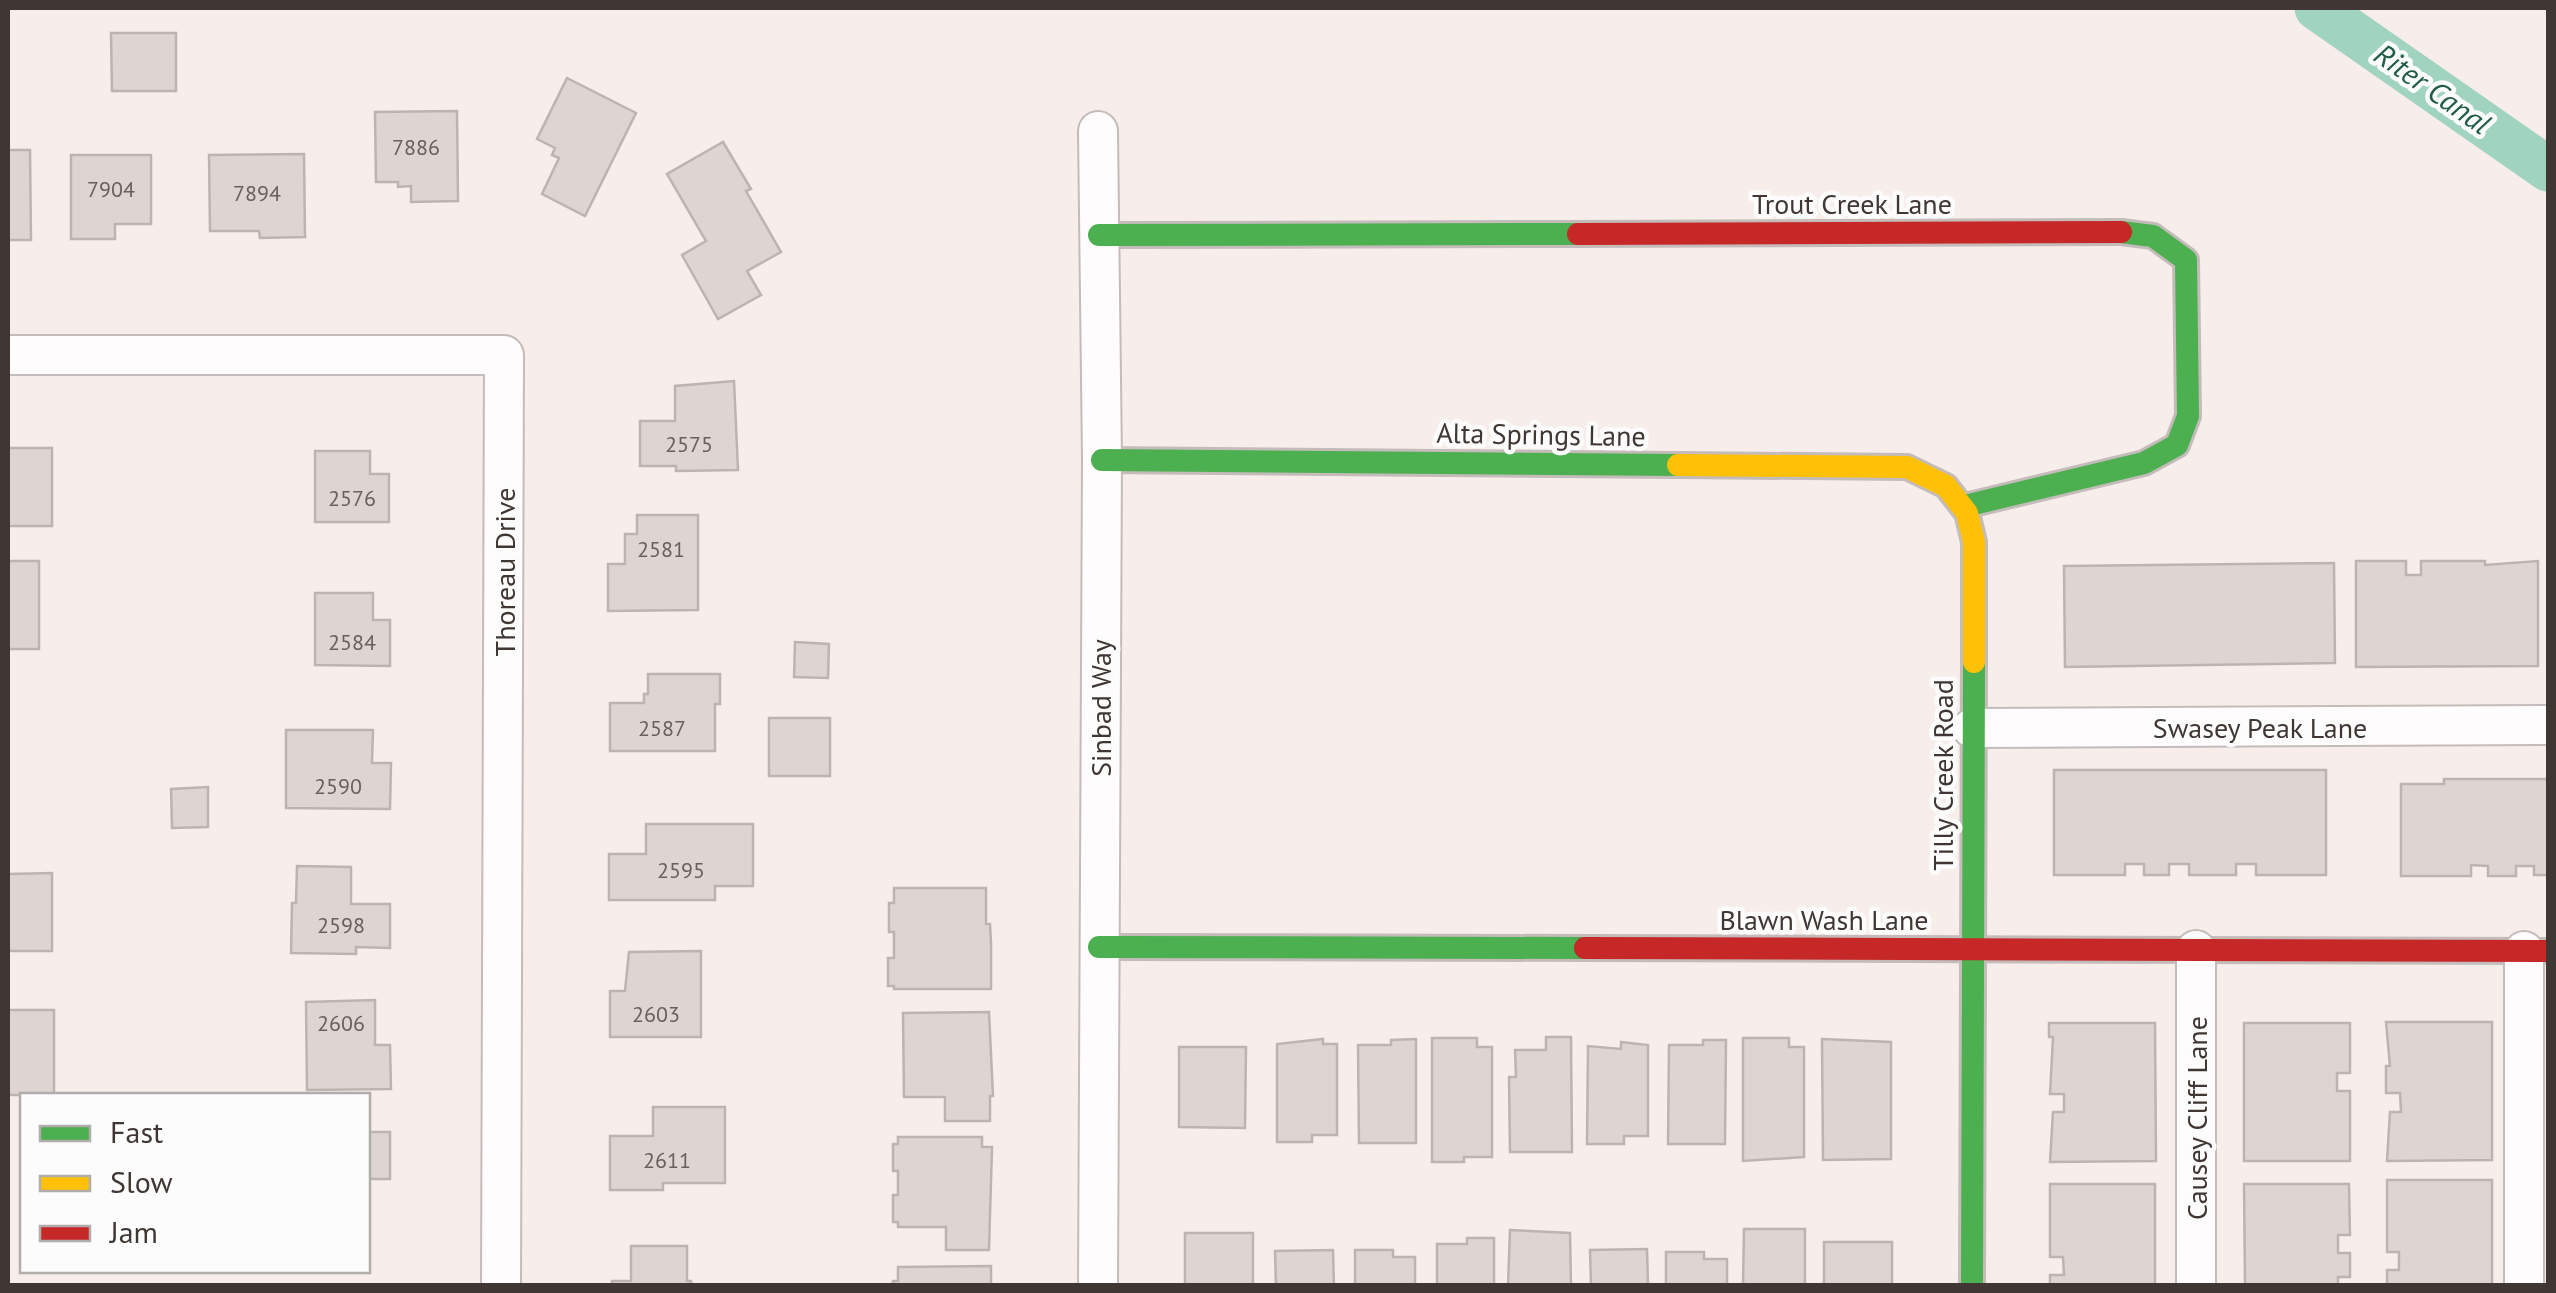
<svg xmlns="http://www.w3.org/2000/svg" width="2556" height="1293" font-family="'PT Sans',sans-serif">
  <style>
    .lines { fill: none; stroke-linecap: round; stroke-linejoin: round }
    .canal { stroke: #a0d4c0; stroke-width: 45 }
    .building { fill: #ded5d3; stroke: #bdb4b2; stroke-width: 2.5 }
    .street-casing { stroke: #c4bcba; stroke-width: 42 }
    .fast-casing { stroke: #c4bcba; stroke-width: 28 }
    .slow-casing { stroke: #c4bcba; stroke-width: 28 }
    .jam-casing { stroke: #c4bcba; stroke-width: 28 }
    .street { stroke: #fefcfc; stroke-width: 38 }
    .fast { stroke: #4caf50; stroke-width: 22 }
    .slow { stroke: #ffc107; stroke-width: 22 }
    .jam { stroke: #c62828; stroke-width: 22 }
    .labels { text-anchor: middle; dominant-baseline: central; stroke-width: 9; stroke-linejoin: round; paint-order: stroke }
    .number-label { font-size: 22px; fill: #69605e }
    .street-label { font-size: 28px; fill: #403734; stroke: #fbfcfb }
    .water-label { font-size: 30px; font-style: italic; fill: #1f5d4a; stroke: #fbfcfb }
  </style>
  <rect width="100%" height="100%" fill="#f7edea"/>
  <g class="lines">
    <!-- canal -->
    <polyline class="canal" points="2317,8 2548,169"/>
  </g>
  <!-- building -->
  <g class="building">
    <polygon points="111,33 176,33 176,91 112,91"/>
    <polygon points="567,78 636,113 585,216 542,194 559,158 552,155 555,148 537,139"/>
    <polygon points="457,111 458,201 411,202 411,186 398,187 398,182 376,182 375,112"/>
    <polygon points="723,142 751,189 746,191 781,252 747,271 761,295 718,319 682,255 706,241 667,174"/>
    <polygon points="8,150 30,150 31,240 8,240"/>
    <polygon points="304,154 305,237 260,238 259,231 210,231 209,155"/>
    <polygon points="71,155 151,155 151,224 115,224 115,239 71,239"/>
    <polygon points="734,381 738,470 676,471 676,466 640,466 640,421 675,421 675,386"/>
    <rect x="8" y="448" width="44" height="78"/>
    <polygon points="315,451 370,451 370,474 389,474 389,522 315,522"/>
    <polygon points="637,515 698,515 698,610 608,611 608,564 625,564 625,534 637,534"/>
    <rect x="8" y="561" width="31" height="88"/>
    <polygon points="2356,561 2406,561 2406,575 2421,575 2421,561 2485,561 2485,565 2538,561 2538,666 2356,667"/>
    <polygon points="2334,563 2335,663 2065,667 2064,566"/>
    <polygon points="315,593 373,593 373,620 390,620 390,666 315,665"/>
    <polygon points="795,642 829,644 828,678 794,677"/>
    <polygon points="648,674 720,674 720,704 715,704 715,751 610,751 610,703 644,703 644,694 648,694"/>
    <rect x="769" y="718" width="61" height="58"/>
    <polygon points="286,730 373,730 372,763 391,763 390,809 286,808"/>
    <polygon points="2054,770 2326,770 2326,875 2256,875 2256,864 2236,864 2236,875 2189,875 2189,864 2169,864 2169,875 2144,875 2144,864 2125,864 2125,875 2054,875"/>
    <polygon points="2444,779 2548,779 2548,875 2534,875 2534,866 2516,866 2516,876 2488,876 2488,866 2471,865 2471,876 2401,876 2401,784 2444,784"/>
    <polygon points="208,787 208,827 172,828 171,789"/>
    <polygon points="646,824 753,824 753,886 715,886 715,900 609,900 609,854 646,854"/>
    <polygon points="297,866 351,867 351,904 390,904 390,948 356,947 356,954 291,953 292,903 296,903"/>
    <polygon points="52,873 52,951 8,951 8,874"/>
    <polygon points="894,888 986,888 986,924 990,924 991,942 991,989 894,989 894,986 888,986 888,958 894,958 894,932 889,932 889,903 894,903"/>
    <polygon points="701,951 701,1037 610,1037 610,991 625,991 629,952"/>
    <polygon points="375,1000 375,1045 390,1045 391,1089 307,1090 306,1002"/>
    <rect x="8" y="1010" width="46" height="85"/>
    <polygon points="989,1012 993,1096 990,1096 990,1121 945,1121 945,1097 904,1097 903,1013"/>
    <polygon points="2386,1022 2492,1022 2492,1160 2387,1161 2390,1112 2401,1112 2400,1093 2386,1093 2386,1066 2390,1066"/>
    <polygon points="2049,1023 2155,1023 2156,1161 2050,1162 2053,1112 2064,1112 2064,1094 2050,1094 2053,1037 2049,1037"/>
    <polygon points="2244,1023 2350,1023 2350,1073 2337,1073 2337,1091 2350,1091 2350,1161 2244,1161"/>
    <polygon points="1546,1037 1571,1037 1572,1152 1510,1152 1509,1077 1516,1077 1515,1050 1546,1050"/>
    <polygon points="1432,1038 1477,1038 1477,1047 1492,1047 1492,1157 1464,1157 1464,1162 1432,1162"/>
    <polygon points="1743,1038 1789,1038 1789,1047 1804,1047 1804,1157 1743,1161"/>
    <polygon points="1323,1039 1323,1044 1337,1044 1337,1135 1312,1135 1312,1142 1277,1142 1277,1044"/>
    <polygon points="1416,1039 1416,1143 1359,1143 1358,1045 1391,1045 1391,1040"/>
    <polygon points="1822,1039 1891,1042 1891,1159 1823,1160"/>
    <polygon points="1703,1040 1726,1040 1725,1144 1668,1144 1669,1045 1703,1045"/>
    <polygon points="1621,1042 1648,1045 1648,1136 1624,1136 1624,1144 1587,1144 1588,1046 1621,1049"/>
    <polygon points="1179,1047 1246,1047 1245,1128 1179,1127"/>
    <polygon points="653,1107 725,1107 725,1183 663,1183 663,1190 610,1190 610,1136 653,1136"/>
    <rect x="368" y="1132" width="22" height="47"/>
    <polygon points="898,1137 982,1137 982,1147 992,1147 989,1250 946,1250 946,1227 898,1227 898,1222 893,1222 893,1195 898,1195 898,1171 893,1171 893,1144 898,1144"/>
    <polygon points="2387,1180 2492,1180 2492,1286 2387,1286 2387,1270 2399,1270 2399,1252 2387,1252"/>
    <polygon points="2050,1184 2155,1184 2155,1286 2050,1286 2050,1275 2064,1275 2063,1257 2050,1257"/>
    <polygon points="2244,1184 2349,1184 2350,1235 2338,1235 2338,1253 2350,1253 2350,1277 2338,1277 2338,1286 2245,1286"/>
    <polygon points="1744,1229 1805,1229 1805,1286 1743,1286"/>
    <polygon points="1510,1230 1570,1233 1571,1286 1508,1286"/>
    <rect x="1185" y="1233" width="68" height="53"/>
    <polygon points="1467,1238 1494,1238 1494,1286 1437,1286 1437,1244 1467,1244"/>
    <rect x="1824" y="1242" width="68" height="44"/>
    <polygon points="631,1246 687,1246 687,1281 691,1281 691,1286 612,1286 612,1281 631,1281"/>
    <polygon points="1647,1249 1648,1286 1591,1286 1590,1250"/>
    <polygon points="1333,1250 1334,1286 1276,1286 1275,1251"/>
    <polygon points="1355,1250 1393,1250 1393,1257 1415,1257 1415,1286 1355,1286"/>
    <polygon points="1666,1252 1704,1252 1704,1259 1727,1259 1727,1286 1666,1286"/>
    <polygon points="991,1266 991,1286 893,1286 893,1281 898,1281 898,1267"/>
  </g>
  <g class="lines">
    <!-- street casing -->
    <g class="street-casing">
      <g id="street">
        <polyline points="8,355 504,355 501,1286"/>
        <polyline points="1972,728 2548,725"/>
        <polyline points="2196,950 2196,1286"/>
        <polyline points="2524,951 2524,1286"/>
        <polyline points="1098,1286 1102,460 1098,131"/>
      </g>
    </g>
    <!-- fast casing -->
    <g class="fast-casing">
      <g id="fast">
        <polyline points="1099,235 1578,234"/>
        <polyline points="1102,460 1678,465"/>
        <polyline points="1965,506 2144,463 2177,445 2188,416 2186,260 2153,236 2121,232"/>
        <polyline points="1099,947 1585,948"/>
        <polyline points="1972,1286 1974,662"/>
      </g>
    </g>
    <!-- slow casing -->
    <g class="slow-casing">
      <polyline id="slow" points="1678,465 1907,467 1946,486 1967,513 1974,542 1974,662"/>
    </g>
    <!-- jam casing -->
    <g class="jam-casing">
      <g id="jam">
        <polyline points="1578,234 2121,232"/>
        <polyline points="1585,948 2548,951"/>
      </g>
    </g>
    <!-- street -->
    <use href="#street" class="street"/>
    <!-- fast -->
    <use href="#fast" class="fast"/>
    <!-- slow -->
    <use href="#slow" class="slow"/>
    <!-- jam -->
    <use href="#jam" class="jam"/>
  </g>
  <g class="labels">
    <!-- number labels -->
    <g class="number-label">
      <text x="416" y="147">7886</text>
      <text x="111" y="189">7904</text>
      <text x="257" y="193">7894</text>
      <text x="689" y="444">2575</text>
      <text x="352" y="498">2576</text>
      <text x="661" y="549">2581</text>
      <text x="352" y="642">2584</text>
      <text x="662" y="728">2587</text>
      <text x="338" y="786">2590</text>
      <text x="681" y="870">2595</text>
      <text x="341" y="925">2598</text>
      <text x="656" y="1014">2603</text>
      <text x="341" y="1023">2606</text>
      <text x="667" y="1160">2611</text>
    </g>
    <!-- street labels -->
    <g class="street-label">
      <text x="1852" y="203">Trout Creek Lane</text>
      <text transform="translate(1541 434) rotate(1)">Alta Springs Lane</text>
      <text transform="translate(504 572) rotate(-90)">Thoreau Drive</text>
      <text transform="translate(1100 708) rotate(-90)">Sinbad Way</text>
      <text x="2260" y="727">Swasey Peak Lane</text>
      <text transform="translate(1942 775) rotate(-90)">Tilly Creek Road</text>
      <text x="1824" y="919">Blawn Wash Lane</text>
      <text transform="translate(2196 1118) rotate(-90)">Causey Cliff Lane</text>
    </g>
    <!-- water labels -->
    <g class="water-label">
      <text transform="translate(2433 88) rotate(35)">Riter Canal</text>
    </g>
  </g>
  <!-- border -->
  <rect width="2556" height="1293" fill="none" stroke="#403734" stroke-width="20"/>
  <!-- legend -->
  <rect x="20" y="1093" width="350" height="180" fill="#fbfcfb" stroke="#b0adab" stroke-width="2.5"/>
  <rect x="40" y="1126" width="50" height="15" fill="#4caf50" stroke="#b0adab" stroke-width="2.5"/>
  <text x="110" y="1143" font-size="30" fill="#403734">Fast</text>
  <rect x="40" y="1176" width="50" height="15" fill="#ffc107" stroke="#b0adab" stroke-width="2.5"/>
  <text x="110" y="1193" font-size="30" fill="#403734">Slow</text>
  <rect x="40" y="1226" width="50" height="15" fill="#c62828" stroke="#b0adab" stroke-width="2.5"/>
  <text x="110" y="1243" font-size="30" fill="#403734">Jam</text>
</svg>
